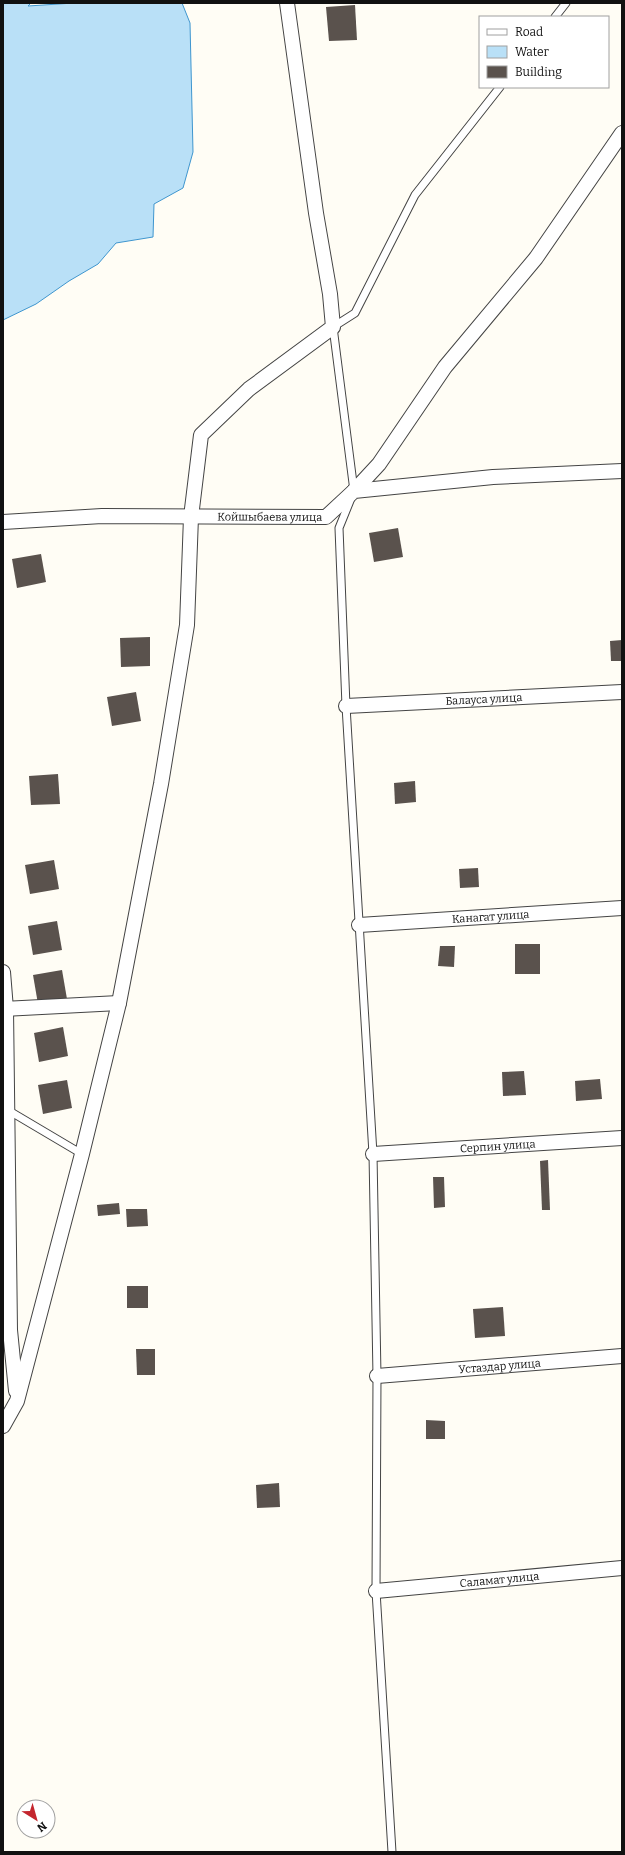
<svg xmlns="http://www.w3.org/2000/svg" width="625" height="1855" font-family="Bitter,serif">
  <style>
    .water { fill: #b9e0f7; stroke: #3f96cf }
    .building { fill: #5a524d }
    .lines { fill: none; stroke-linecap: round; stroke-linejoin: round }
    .lane-casing { stroke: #444; stroke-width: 9 }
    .street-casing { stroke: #444; stroke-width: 16 }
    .lane { stroke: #fff; stroke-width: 7 }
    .street { stroke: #fff; stroke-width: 14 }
    .labels { text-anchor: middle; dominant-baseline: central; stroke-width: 4; stroke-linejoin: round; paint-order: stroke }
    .street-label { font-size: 11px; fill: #111; stroke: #fff }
  </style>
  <rect width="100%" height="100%" fill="#fffdf5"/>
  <!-- water -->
  <polygon class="water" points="3,3 31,3 28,6 74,3 182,3 190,23 193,152 183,188 154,204 153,237 116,243 98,264 69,281 36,304 3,320"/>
  <!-- building -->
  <g class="building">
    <polygon points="355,5 357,40 329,41 326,7"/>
    <polygon points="398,528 403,557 374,562 369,533"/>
    <polygon points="41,554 46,582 17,588 12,559"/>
    <polygon points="150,637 150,666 121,667 120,638"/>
    <polygon points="622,640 622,661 611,661 610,641"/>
    <polygon points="136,692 141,721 112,726 107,697"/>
    <polygon points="58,774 60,804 31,805 29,776"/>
    <polygon points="415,781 416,802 395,804 394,783"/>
    <polygon points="54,860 59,889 30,894 25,865"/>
    <polygon points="478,868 479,887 460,888 459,869"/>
    <polygon points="57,921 62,950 33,955 28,926"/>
    <rect x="515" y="944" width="25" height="30"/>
    <polygon points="440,946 455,946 454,967 438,966"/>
    <polygon points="62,970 67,999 38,1004 33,975"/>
    <polygon points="63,1027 68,1056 39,1062 34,1033"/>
    <polygon points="524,1071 526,1095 503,1096 502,1072"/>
    <polygon points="600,1079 602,1099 576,1101 575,1081"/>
    <polygon points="67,1080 72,1108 43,1114 38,1085"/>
    <polygon points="548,1160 550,1210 542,1210 540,1161"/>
    <polygon points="433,1177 444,1177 445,1207 434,1208"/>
    <polygon points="119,1203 120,1214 98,1216 97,1205"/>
    <polygon points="126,1209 147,1209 148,1226 127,1227"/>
    <rect x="127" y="1286" width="21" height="22"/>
    <polygon points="503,1307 505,1336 475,1338 473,1309"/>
    <polygon points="136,1349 155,1349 155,1375 137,1375"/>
    <polygon points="426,1420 445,1421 445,1439 426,1439"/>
    <polygon points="279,1483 280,1507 257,1508 256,1485"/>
  </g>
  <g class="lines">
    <!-- lane casing -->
    <g class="lane-casing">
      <g id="lane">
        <polyline points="555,17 566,3"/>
        <polyline points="6,1109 82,1154"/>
        <polyline points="392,1852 376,1591 377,1376 373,1154 346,706 339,528 354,491 333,327 355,313 415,195 500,87"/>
      </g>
    </g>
    <!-- street casing -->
    <g class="street-casing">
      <g id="street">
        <polyline points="354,491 379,464 445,367 536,258 622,133"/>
        <path id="s1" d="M3,522L102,516L326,517L354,491L493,477L622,471"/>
        <path id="s2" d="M346,706L622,692"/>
        <path id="s3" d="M359,925L622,908"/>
        <polyline points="3,972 6,1009 10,1330 16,1391"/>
        <polyline points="3,1009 119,1003"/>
        <path id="s4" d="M373,1154L622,1138"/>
        <path id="s5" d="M377,1376L622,1356"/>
        <polyline points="3,1426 17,1401 82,1154 119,1003 161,784 187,625 191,517 201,435 249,389 333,327 330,294 316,213 287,3"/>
        <path id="s6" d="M376,1591L622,1568"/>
      </g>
    </g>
    <!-- lane -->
    <use href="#lane" class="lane"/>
    <!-- street -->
    <use href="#street" class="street"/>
  </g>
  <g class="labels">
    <!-- street labels -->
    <g class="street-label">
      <text stroke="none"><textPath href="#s1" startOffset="267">Койшыбаева улица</textPath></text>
      <text stroke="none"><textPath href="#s2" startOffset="138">Балауса улица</textPath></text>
      <text stroke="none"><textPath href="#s3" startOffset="132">Канагат улица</textPath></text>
      <text stroke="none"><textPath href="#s4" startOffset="125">Серпин улица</textPath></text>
      <text stroke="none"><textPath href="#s5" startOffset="123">Устаздар улица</textPath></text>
      <text stroke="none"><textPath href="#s6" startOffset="124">Саламат улица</textPath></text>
    </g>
  </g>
  <!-- border -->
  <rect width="625" height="1855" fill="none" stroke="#111111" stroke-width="8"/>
  <!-- legend -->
  <rect x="479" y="16" width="130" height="72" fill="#ffffff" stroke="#a0a0a0"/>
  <rect x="487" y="29" width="20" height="6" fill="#ffffff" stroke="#a0a0a0"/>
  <text x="515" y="36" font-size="12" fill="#111111">Road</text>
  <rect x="487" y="46" width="20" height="12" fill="#b9e0f7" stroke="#a0a0a0"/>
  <text x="515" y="56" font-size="12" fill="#111111">Water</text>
  <rect x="487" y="66" width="20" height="12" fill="#5a524d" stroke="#a0a0a0"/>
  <text x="515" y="76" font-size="12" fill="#111111">Building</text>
  <!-- north arrow -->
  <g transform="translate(36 1819) rotate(143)"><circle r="19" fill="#ffffff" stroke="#a0a0a0"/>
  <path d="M0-3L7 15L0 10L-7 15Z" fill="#c4262e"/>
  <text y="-6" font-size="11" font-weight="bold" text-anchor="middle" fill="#111111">N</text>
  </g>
</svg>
